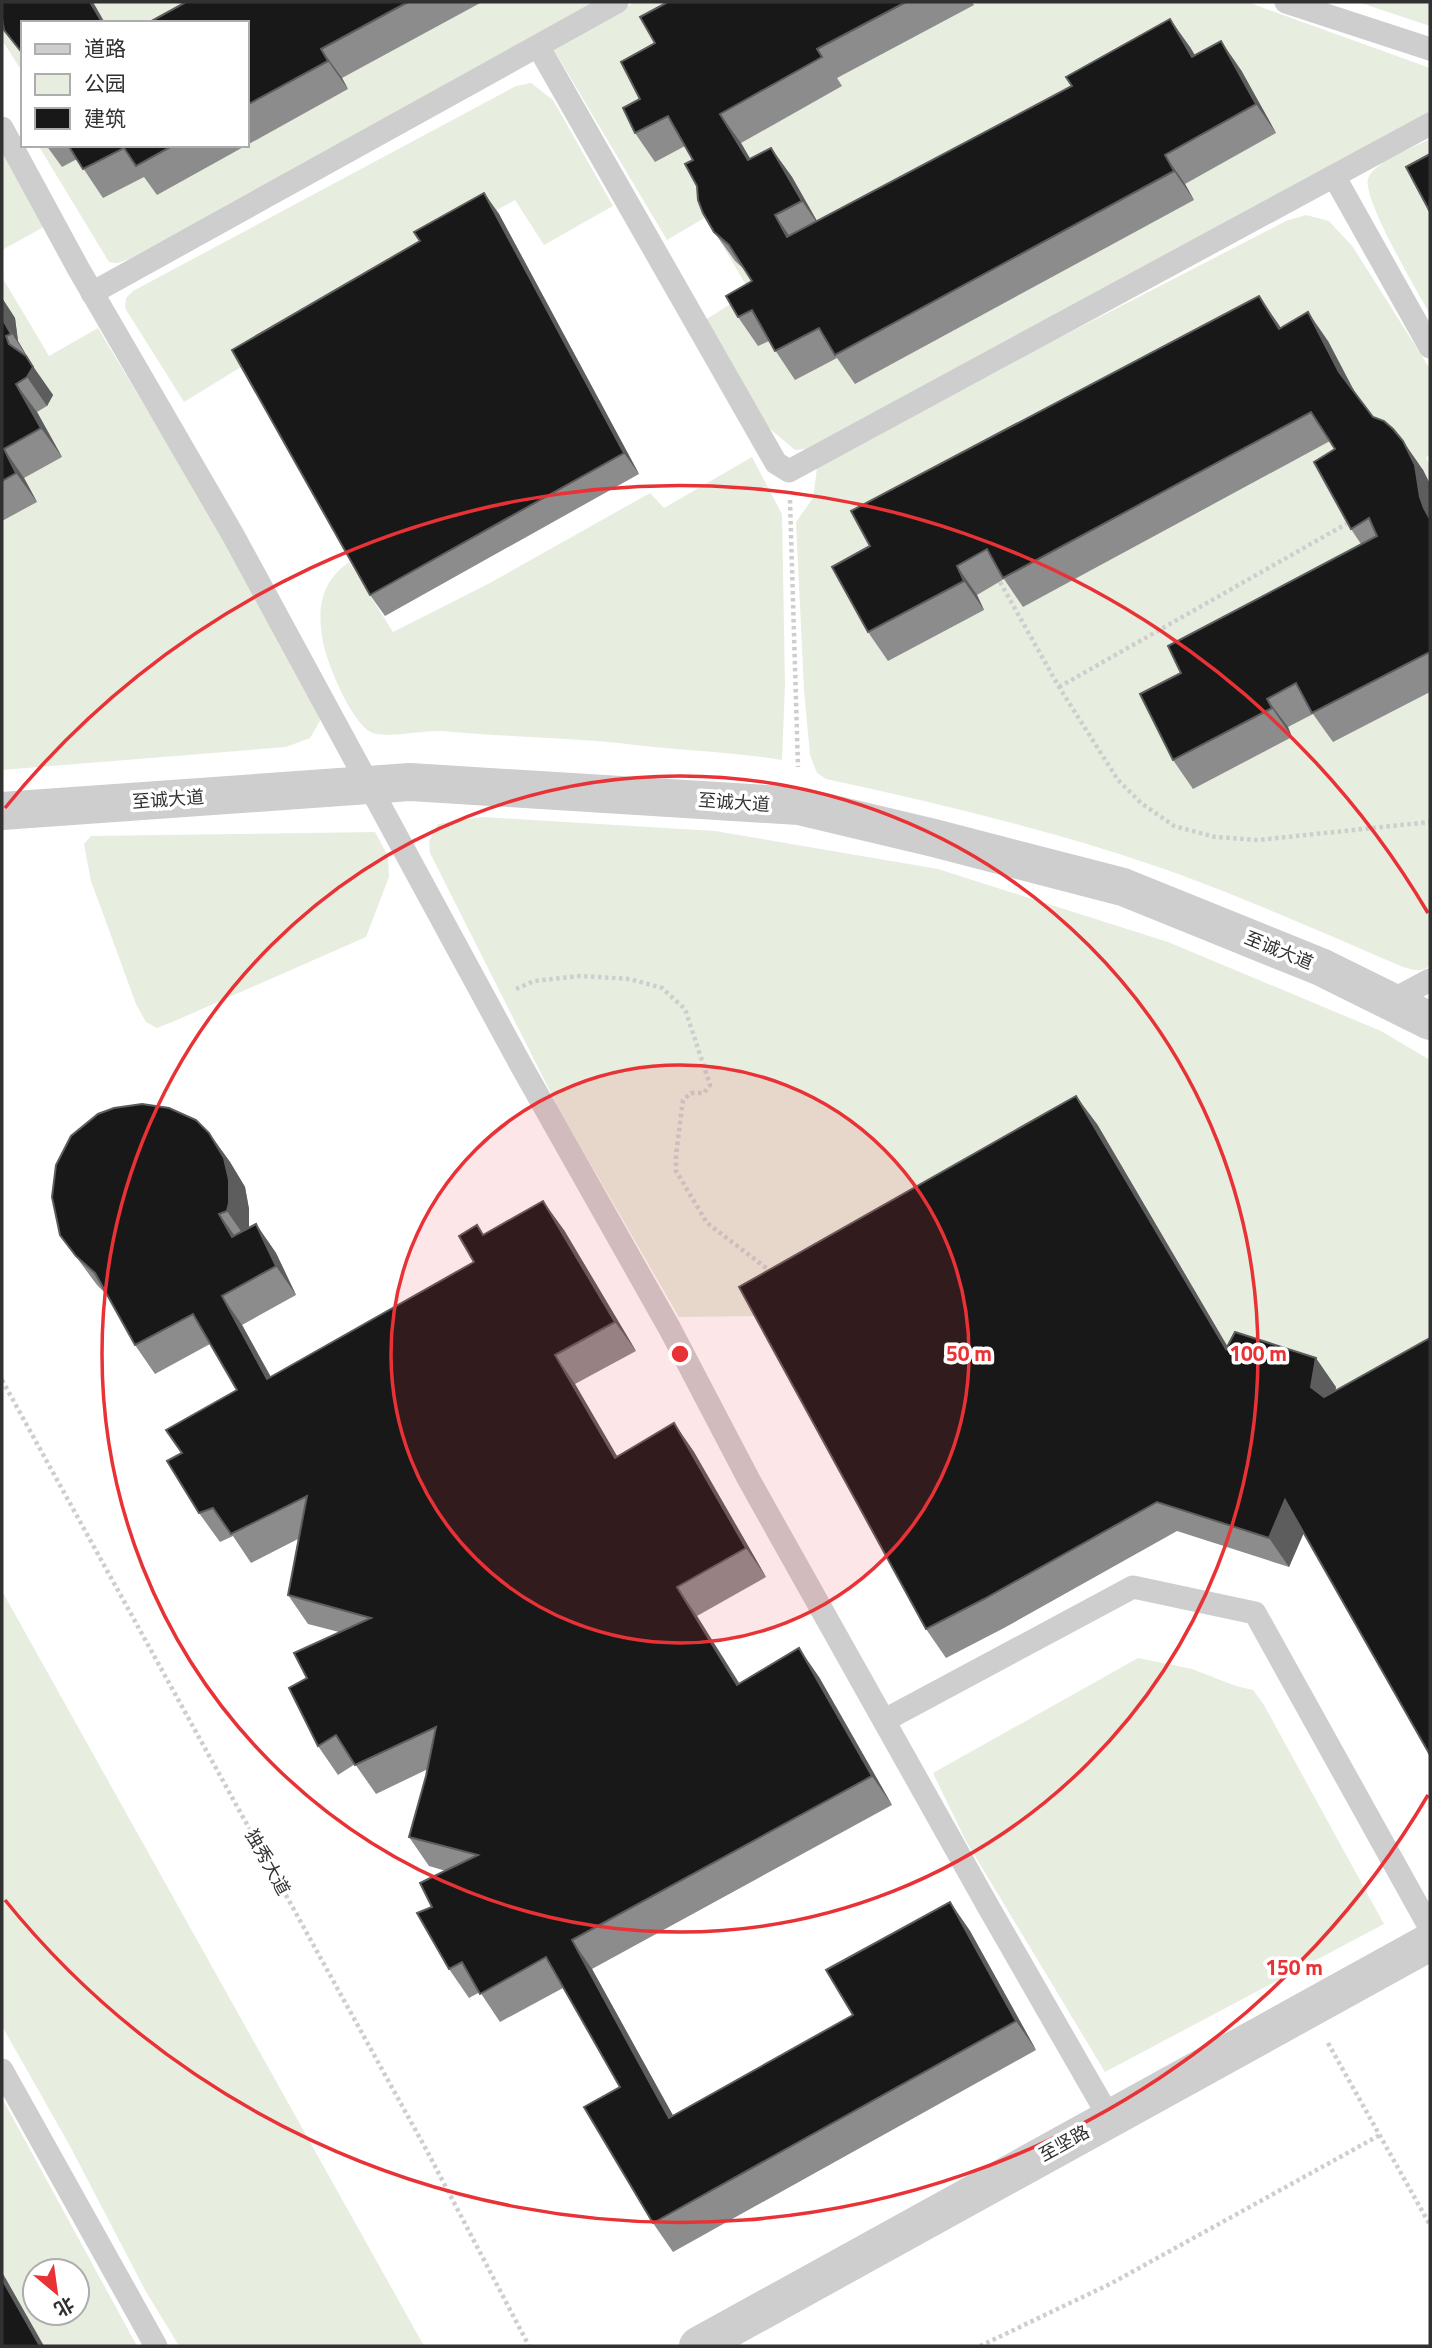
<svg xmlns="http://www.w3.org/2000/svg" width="1432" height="2348" font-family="'Titillium Web','Noto Sans SC',sans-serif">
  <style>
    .green { fill: #e7eee0; fill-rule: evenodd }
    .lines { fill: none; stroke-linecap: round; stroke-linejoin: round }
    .path { stroke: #cecece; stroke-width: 4.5; stroke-dasharray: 3.5 3.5; stroke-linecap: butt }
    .service { stroke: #cecece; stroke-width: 23 }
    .minor { stroke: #cecece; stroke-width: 38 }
    .wall { fill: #8c8c8c }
    .shaded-wall { fill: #5d5d5d }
    .building { fill: #181818; stroke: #5d5d5d; stroke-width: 2 }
    .ring { fill: none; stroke: #e93236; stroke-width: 3.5 }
    .labels { text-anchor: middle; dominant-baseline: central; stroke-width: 7; stroke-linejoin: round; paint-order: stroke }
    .street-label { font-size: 18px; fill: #313131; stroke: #fff }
    .centre { fill: #e93236; stroke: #fff; stroke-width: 3.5 }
    .ring-label { font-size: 21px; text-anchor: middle; font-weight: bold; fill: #e93236; stroke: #fff; stroke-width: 7; stroke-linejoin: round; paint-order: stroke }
  </style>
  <rect width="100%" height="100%" fill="#fff"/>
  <!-- green -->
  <g class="green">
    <polygon points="2,2 604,2 394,117 129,259 118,263 109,262 38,145 247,145 247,23 23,23 23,73 4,43 2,43"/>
    <polygon points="635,2 1247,2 1430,68 1430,112 880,410 806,449 795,450 769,428 705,320 750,292 706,217 667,240 552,47"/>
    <polygon points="1358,2 1430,2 1430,26"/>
    <polygon points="531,83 553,100 613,206 544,245 515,200 425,249 384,279 184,402 125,308 126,298 133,291 516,86"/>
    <path d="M1430,139V314C1418,293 1362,198 1368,179C1373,162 1415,147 1430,139Z"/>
    <polygon points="2,150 43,223 42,228 2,250"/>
    <path d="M1306,215L1329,221L1353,247L1430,369V454L1426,458L1430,465V966C1420,973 1414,970 1403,967C1329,935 1256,903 1181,875C1066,833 945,805 826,779L817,773L810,755L804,690L796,522L813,498L817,468L1057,339L1286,221Z"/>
    <polygon points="2,277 49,356 98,328 204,505 317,706 320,721 310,738 286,747 2,770"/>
    <path d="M752,457L782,514L785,685L782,760C746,754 711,752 676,749C649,747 623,743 596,741C545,737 494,736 442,731C424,730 388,738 373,733C352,725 327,663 323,642C317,609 320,583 349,562L393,632L488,584L650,493L664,508Z"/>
    <polygon points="482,817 715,831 938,869 1168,942 1381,1031 1430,1060 1430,1379 1331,1416 1336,1387 760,1316 679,1317 560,1111 430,853 429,841 438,824"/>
    <polygon points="375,832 388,856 389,877 366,937 177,1020 157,1028 146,1022 136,1004 91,881 84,844 91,836"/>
    <polygon points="2,1591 424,2346 179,2346 145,2290 71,2148 2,2026"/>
    <polygon points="1138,1658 1192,1669 1236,1686 1253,1690 1264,1705 1384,1924 1105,2072 966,1841 933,1773"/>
    <path d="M2,2098L137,2346H2ZM35,2271H77V2313H35Z"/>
  </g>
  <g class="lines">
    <!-- path -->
    <g class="path">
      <polyline points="790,500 798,767"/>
      <polyline points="1000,582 1059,687 1118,780 1141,803 1174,826 1215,837 1258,840 1430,822"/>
      <polyline points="1059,687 1346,524"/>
      <polyline points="516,989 534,981 580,976 630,979 662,988 685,1009 710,1085 704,1093 691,1093 683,1100 676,1155 676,1171 707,1223 773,1273"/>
      <polyline points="2,1380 427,2151 529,2346"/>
      <polyline points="1328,2043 1430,2225"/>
      <polyline points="980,2346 1112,2283 1380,2135"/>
    </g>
    <!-- service -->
    <g class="service">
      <polyline points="1286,2 1430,49"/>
      <polyline points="538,46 776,463 789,471 1430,124"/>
      <polyline points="2,128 78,268 233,535 522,1067 670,1329 749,1480 989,1908 1109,2117"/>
      <polyline points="1334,176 1430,347"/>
      <polyline points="92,293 617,2"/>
      <polyline points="1391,1001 1430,980"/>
      <polyline points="885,1720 1133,1587 1255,1613 1430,1928"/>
      <polyline points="2,2070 156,2346"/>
    </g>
    <!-- minor -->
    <g class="minor">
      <polyline points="2,811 410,782 799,806 934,838 1123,887 1321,967 1430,1021"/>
      <polyline points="698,2346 1430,1942"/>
    </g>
  </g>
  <!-- wall -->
  <g class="wall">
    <polygon points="186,2 482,2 342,78 348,89 157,195 144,177 103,198 77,159 62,167 46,145 247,145 247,23"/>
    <polygon points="668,2 972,2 974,5 837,78 842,86 741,143 750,159 771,148 792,177 817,221 1190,47 1195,55 1241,70 1276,133 1185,184 1194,200 855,384 837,358 795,380 769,341 758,346 738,317 752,281 745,270 735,261 714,232 697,186 693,160 685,146 655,162 635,133 640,99"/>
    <polygon points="484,193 499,214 639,474 385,616 370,595 420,241"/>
    <polygon points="2,298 15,318 18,341 31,363 30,363 53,395 47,406 37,412 62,457 24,478 37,502 2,521"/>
    <polygon points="1281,328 1328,341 1357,398 1373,417 1423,470 1430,484 1430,692 1333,742 1313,714 1288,727 1292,737 1193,789 1173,760 1181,673 1361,544 1351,529 1335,449 1330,441 1023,607 1004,579 977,595 984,610 888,661 868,632"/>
    <polygon points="1097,1124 1227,1346 1336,1387 1304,1532 1289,1567 1177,1531 1004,1628 946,1658 926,1629"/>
    <polygon points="209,1133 230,1162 245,1187 249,1209 249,1228 256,1224 276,1253 296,1295 242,1325 271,1377 474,1262 484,1235 564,1230 636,1351 575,1384 617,1456 674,1423 694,1452 766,1577 697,1616 739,1684 819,1677 892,1805 592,1969 673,2116 853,2015 950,1902 970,1931 1036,2050 673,2252 653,2223 620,2087 563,1988 500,2022 480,1992 469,1998 449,1969 432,1907 446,1871 429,1866 409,1837 428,1769 376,1794 355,1764 338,1775 318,1746 307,1678 339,1632 308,1624 288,1595 298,1539 251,1563 233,1536 220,1542 199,1513 182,1454 237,1390 210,1344 155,1374 135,1345 106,1294 97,1285 60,1235"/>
  </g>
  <!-- shaded-wall -->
  <g class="shaded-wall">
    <polygon points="90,2 93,2 105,23 102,23"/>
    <polygon points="1170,19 1190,47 1212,86 1192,57"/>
    <polygon points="1221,41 1241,70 1276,133 1256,104"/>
    <polygon points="321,49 342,78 348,89 328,61"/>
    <polygon points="720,114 741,143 768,189 748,160"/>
    <polygon points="771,148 792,177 822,230 802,201"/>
    <polygon points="1165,155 1185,184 1194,200 1174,171"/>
    <polygon points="484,193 499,214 639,474 624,453"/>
    <polygon points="775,215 795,244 787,237"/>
    <polygon points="1259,296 1279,325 1299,358 1279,329"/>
    <polygon points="2,298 15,318 18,341 31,363 2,318"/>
    <polygon points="1308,312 1328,341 1359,400 1339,372"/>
    <polygon points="26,356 53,395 47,406 27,377"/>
    <polygon points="16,384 37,412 62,457 41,428"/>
    <polygon points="1403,441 1423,470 1430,484 1430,519 1424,508 1420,497"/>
    <polygon points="4,449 24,478 37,502 16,473"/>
    <polygon points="957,566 977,595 984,610 964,581"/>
    <polygon points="1267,699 1288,727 1292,737 1272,708"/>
    <polygon points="1076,1096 1097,1124 1246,1378 1226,1349"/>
    <polygon points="209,1133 230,1162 245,1187 249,1209 249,1232 247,1240 227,1211"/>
    <polygon points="543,1201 564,1230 636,1351 615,1322"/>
    <polygon points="219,1214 240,1243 232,1237"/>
    <polygon points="256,1224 276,1253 296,1295 276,1266"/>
    <polygon points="222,1296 242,1325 288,1408 267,1379"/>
    <polygon points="555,1355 575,1384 635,1487 615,1458"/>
    <polygon points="1316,1358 1336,1387 1331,1416 1311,1387"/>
    <polygon points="674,1423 694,1452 766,1577 746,1548"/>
    <polygon points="1285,1500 1306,1528 1289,1567 1269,1538"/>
    <polygon points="677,1587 697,1616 758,1713 737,1685"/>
    <polygon points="799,1648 819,1677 892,1805 872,1776"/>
    <polygon points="950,1902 970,1931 1036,2050 1016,2021"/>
    <polygon points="572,1940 592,1969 690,2146 669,2118"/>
    <polygon points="2,2272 44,2346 40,2346 2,2279"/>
  </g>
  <!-- building -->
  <g class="building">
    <polygon points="2,2 90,2 102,22 100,23 23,23 23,54 4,30 2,19"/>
    <polygon points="186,2 408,2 321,49 328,61 247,105 247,23 148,23"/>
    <polygon points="668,2 906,2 817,49 822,57 720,114 748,160 771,148 802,201 775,215 787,237 1072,86 1066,77 1170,19 1192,57 1221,41 1256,104 1165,155 1174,171 835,355 819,328 775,351 752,310 738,317 726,296 752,281 729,245 714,232 703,213 698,200 697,186 685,164 693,160 668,116 635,133 623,108 640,99 621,62 655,43 640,17"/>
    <polygon points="68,145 174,145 136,166 124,148 83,169"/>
    <polygon points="1430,154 1430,212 1406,167"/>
    <polygon points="484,193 624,453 370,595 232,350 420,241 414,232"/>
    <polygon points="1259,296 1279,329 1308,312 1339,372 1373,417 1384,421 1393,429 1403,441 1415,465 1420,497 1424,508 1430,519 1430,652 1312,713 1296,683 1267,699 1272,708 1173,760 1140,694 1181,673 1168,646 1377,536 1369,518 1351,529 1314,462 1335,449 1311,412 1003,578 987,549 957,566 964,581 868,632 832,567 870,546 851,511"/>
    <polygon points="2,318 11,334 6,336 9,344 26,356 33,367 27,377 16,384 41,428 4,449 16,473 2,481"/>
    <polygon points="1076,1096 1226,1349 1235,1332 1316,1358 1311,1387 1324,1397 1430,1338 1430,1755 1285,1500 1269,1538 1157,1502 984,1599 926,1629 739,1287"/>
    <polygon points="142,1104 169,1108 196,1120 209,1133 224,1158 229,1180 229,1203 227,1211 219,1214 232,1237 256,1224 276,1266 222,1296 267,1379 474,1262 459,1236 477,1225 483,1235 543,1201 615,1322 555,1355 615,1458 674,1423 746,1548 677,1587 737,1685 799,1648 872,1776 572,1940 669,2118 853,2015 826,1970 950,1902 1016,2021 653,2223 584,2107 620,2087 546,1957 480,1994 462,1962 449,1969 417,1913 432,1907 420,1883 478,1855 409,1837 426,1776 436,1727 355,1765 336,1735 318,1746 289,1688 307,1678 294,1653 371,1618 288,1595 307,1496 231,1534 213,1508 199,1513 167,1461 182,1453 166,1430 237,1390 193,1314 135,1345 95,1273 76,1256 60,1235 52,1197 56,1165 71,1136 98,1114 114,1108"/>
    <polygon points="2,2279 40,2346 2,2346"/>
  </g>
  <!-- distance rings -->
  <circle cx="680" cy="1354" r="289" fill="#e93236" fill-opacity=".12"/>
  <g class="ring">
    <circle cx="680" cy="1354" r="289"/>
    <circle cx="680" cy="1354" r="578"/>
    <path d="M1428 1795A868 868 0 0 1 5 1900M5 808A868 868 0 0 1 1428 913"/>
  </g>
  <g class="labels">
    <!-- street labels -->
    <g class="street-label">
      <text transform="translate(168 799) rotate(-4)">至诚大道</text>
      <text transform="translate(734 802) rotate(4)">至诚大道</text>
      <text transform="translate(1279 950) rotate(22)">至诚大道</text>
      <text transform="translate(268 1862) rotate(61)">独秀大道</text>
      <text transform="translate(1064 2143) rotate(-29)">至坚路</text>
    </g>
  </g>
  <circle cx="680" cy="1354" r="10" class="centre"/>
  <g class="ring-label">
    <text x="969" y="1361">50 m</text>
    <text x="1258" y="1361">100 m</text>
    <text x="1294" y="1975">150 m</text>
  </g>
  <!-- border -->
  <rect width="1432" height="2348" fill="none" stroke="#313131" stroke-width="7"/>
  <!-- legend -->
  <rect x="21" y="21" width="228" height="126" fill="#ffffff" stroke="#adadad" stroke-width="2"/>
  <rect x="35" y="44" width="35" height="10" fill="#cecece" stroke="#adadad" stroke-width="2"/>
  <text x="84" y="56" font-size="21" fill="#313131">道路</text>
  <rect x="35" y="74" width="35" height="21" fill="#e7eee0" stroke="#adadad" stroke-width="2"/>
  <text x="84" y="91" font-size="21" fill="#313131">公园</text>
  <rect x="35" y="108" width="35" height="21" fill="#181818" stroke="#adadad" stroke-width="2"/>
  <text x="84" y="126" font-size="21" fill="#313131">建筑</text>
  <!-- north arrow -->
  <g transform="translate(56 2292) rotate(151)"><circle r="33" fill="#ffffff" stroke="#adadad" stroke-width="2"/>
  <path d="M0-5L12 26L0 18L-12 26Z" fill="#e93236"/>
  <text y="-10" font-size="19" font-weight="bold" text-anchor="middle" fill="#313131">北</text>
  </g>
</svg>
